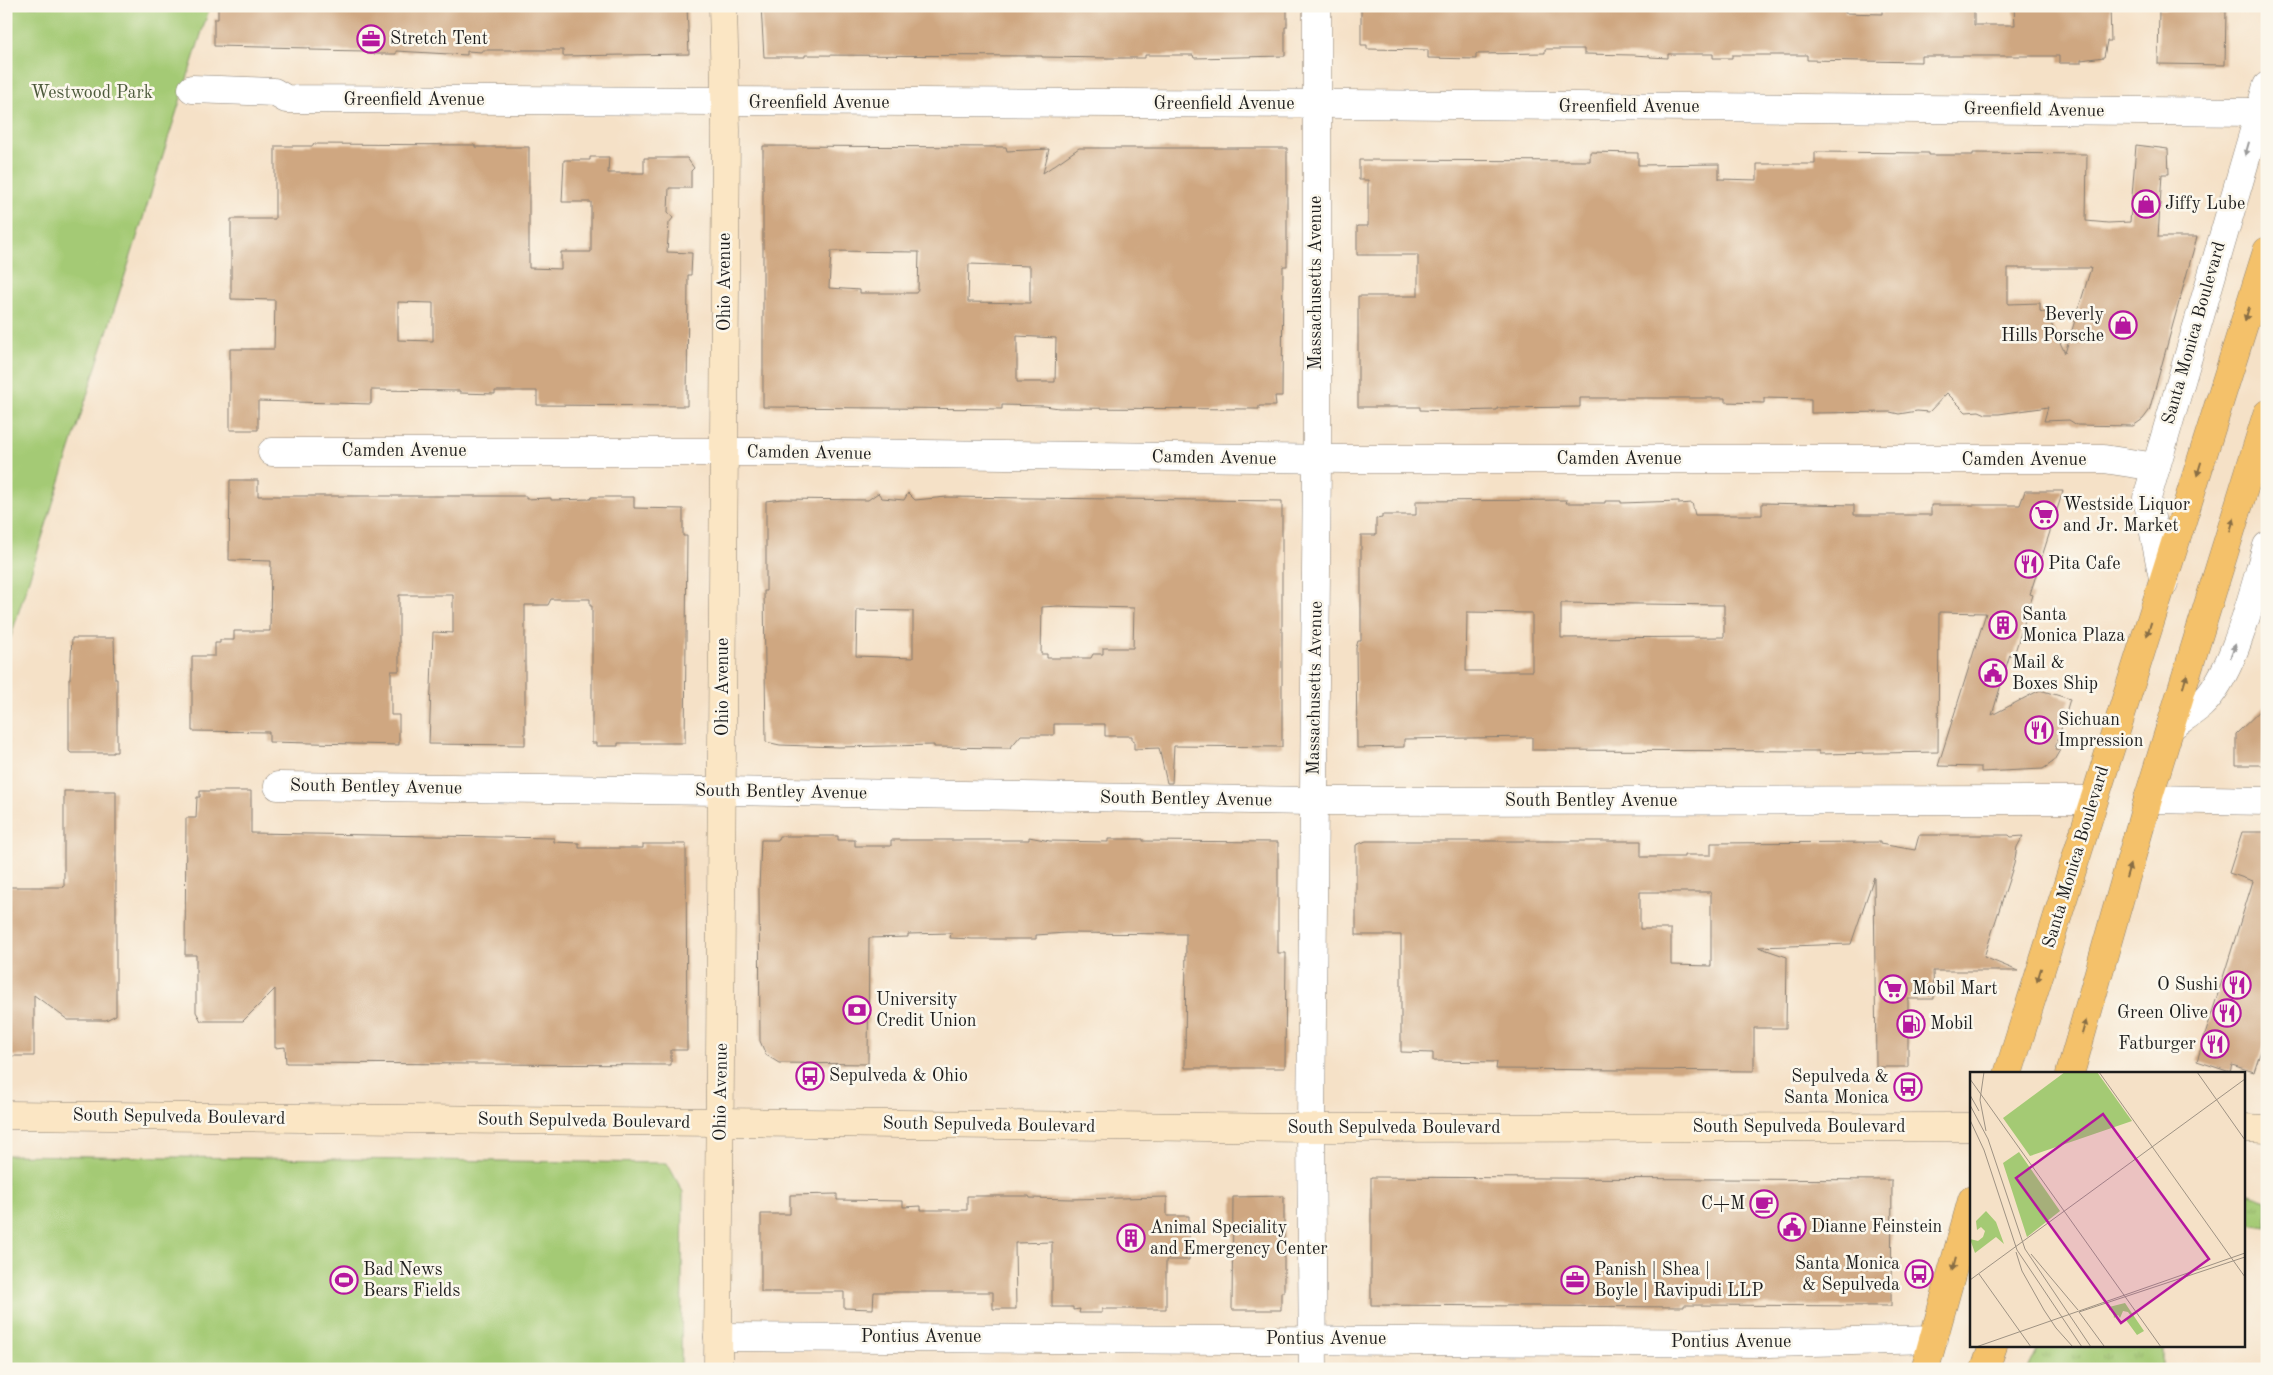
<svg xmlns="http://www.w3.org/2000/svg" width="2273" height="1375" font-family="'Old Standard TT',serif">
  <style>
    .grass { fill: url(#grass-tufts); stroke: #607348 }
    .park { fill: #a4ca74; stroke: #607348 }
    .building { fill: #cfa781; fill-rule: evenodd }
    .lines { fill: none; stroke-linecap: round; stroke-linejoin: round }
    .street-casing { stroke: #887e72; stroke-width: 29 }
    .secondary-casing { stroke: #887e72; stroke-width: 29 }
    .primary-casing { stroke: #887e72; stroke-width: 29 }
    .street { stroke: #fff; stroke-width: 28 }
    .secondary { stroke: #fbe6c4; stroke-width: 28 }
    .primary { stroke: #f4c16b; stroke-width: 28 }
    .oneway { fill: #999 }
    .oneway2 { fill: #886e44 }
    .labels { text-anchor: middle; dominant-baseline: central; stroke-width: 5; stroke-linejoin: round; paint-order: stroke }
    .poi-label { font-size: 18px; fill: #1c1c1c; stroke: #fbf7ec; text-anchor: start }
    .park-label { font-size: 18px; fill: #4c593b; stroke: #fbf7ec }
    .street-label { font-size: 18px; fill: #1c1c1c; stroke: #fbf7ec }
    .inset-road { fill: none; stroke: #9e9283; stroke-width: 1 }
    .view { fill: #b5179e; fill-opacity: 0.15; stroke: #b5179e; stroke-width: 2.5 }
    .inset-edge { fill: none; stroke: #1c1c1c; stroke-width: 2.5 }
  </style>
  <defs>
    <pattern id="grass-tufts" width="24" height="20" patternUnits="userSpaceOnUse" patternTransform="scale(1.25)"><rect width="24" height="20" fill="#a4ca74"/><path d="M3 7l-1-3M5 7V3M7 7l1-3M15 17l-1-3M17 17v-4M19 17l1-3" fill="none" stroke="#8dad64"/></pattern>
  </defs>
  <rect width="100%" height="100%" fill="#fbf7ec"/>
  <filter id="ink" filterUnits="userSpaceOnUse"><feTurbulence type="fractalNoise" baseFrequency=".02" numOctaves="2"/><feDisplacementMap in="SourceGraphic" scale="10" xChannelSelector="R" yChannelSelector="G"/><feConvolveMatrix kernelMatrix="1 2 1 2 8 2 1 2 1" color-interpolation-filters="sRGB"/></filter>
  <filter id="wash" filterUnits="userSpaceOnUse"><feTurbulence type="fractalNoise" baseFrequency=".0096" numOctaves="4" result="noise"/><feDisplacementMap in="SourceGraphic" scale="20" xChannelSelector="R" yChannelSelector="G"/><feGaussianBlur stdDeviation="1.12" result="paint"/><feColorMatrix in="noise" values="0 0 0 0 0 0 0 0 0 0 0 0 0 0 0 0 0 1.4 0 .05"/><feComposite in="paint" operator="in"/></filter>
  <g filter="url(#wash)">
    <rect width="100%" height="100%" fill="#f5e1c7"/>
    <!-- grass -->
    <g class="grass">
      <polygon points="2244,1192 2267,1200 2267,1227 2244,1223"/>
      <polygon points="2039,1346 2186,1346 2163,1348 2163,1369 2087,1369 2077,1365 2074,1369 2028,1369"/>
    </g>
    <!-- park -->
    <g class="park">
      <polygon points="6,6 210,6 6,652"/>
      <polygon points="6,1155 667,1163 683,1192 681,1369 6,1369"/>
    </g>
    <g id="blocks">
      <!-- building -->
      <g class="building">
        <polygon points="253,6 687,6 689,54 563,56 563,50 482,50 482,52 467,51 467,55 396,51 396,54 367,54 368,51 310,50 310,48 214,46 214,19 218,19 218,7"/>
        <polygon points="761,6 1287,6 1287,27 1285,27 1285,56 1194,58 1193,55 1145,55 1145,58 1108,58 1042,57 1042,56 805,55 805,57 764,57"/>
        <polygon points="1361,6 1845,6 1845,13 1882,14 1882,6 1974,6 1974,25 2015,25 2014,6 2110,6 2111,41 2107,41 2104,57 2081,60 2081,63 2059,63 2059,56 1921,56 1921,62 1807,60 1807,55 1732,55 1732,58 1713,58 1713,54 1668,54 1668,58 1650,57 1650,56 1633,55 1584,54 1584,49 1545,49 1545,53 1476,54 1476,59 1428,58 1428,50 1367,49 1367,45 1361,45"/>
        <polygon points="2159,9 2226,10 2225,65 2158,64"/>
        <path d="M313,144L475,145V147H529V268L561,269V252H591V202H562L564,160H590V157H609L608,173H644V158H687L694,168L691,171V188H669L668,212L673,218L669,223L667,252L692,253L691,275H688L687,406L537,405V391H495V394L460,393V391L371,390V404L258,401V430H230V349H274L275,300L231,299V219H275V146H313ZM398,302L433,303V341L398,340Z"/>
        <path d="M2136,145L2168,149L2169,174H2162L2158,237H2197L2149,411L2143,419L2133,426L2077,425L2069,420L2044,421L2048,407L1999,414H1986L1979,411L1966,412L1947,393L1929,412L1917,411L1899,414L1890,412L1811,413V399L1764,398V403L1725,402V398H1580V407L1497,408V410L1451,411L1420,410V407H1358V296H1418V255H1357V226H1368V180H1359V160L1590,161V152L1638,153V165L1719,164V179L1757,180V164H1815V152L1929,153V155H1973V153L2087,154L2086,221L2108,223L2130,222ZM2008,268H2091L2065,353L2046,313L2040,311V303L2008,304Z"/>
        <path d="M763,146L1006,147L1007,151L1049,149L1043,173L1079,148H1287V266H1283L1282,396H1275L1276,406H1259V409L1059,408L1045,406L1002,405V409L763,407ZM831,251L919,252L918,290L916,293H860V290L829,288ZM969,264L1030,266V303L968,302ZM1017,336L1056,338L1055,382H1017Z"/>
        <polygon points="230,480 258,480 258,496 526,496 526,499 551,498 551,500 591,499 591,497 634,497 634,508 683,509 683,536 687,536 685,743 618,743 618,746 596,746 596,743 592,743 592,606 590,606 590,599 551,599 548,605 525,605 525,745 429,744 433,632 453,633 453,595 399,595 399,671 391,671 391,715 399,715 399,745 269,742 269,732 192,731 192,656 215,656 215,643 220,643 220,640 234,640 234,631 270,631 271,561 229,560"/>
        <path d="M2025,491H2063L2030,594L2033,595L2014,655L2010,654L1992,715L2040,690L2070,699L2055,749L2060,750L2053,762L2043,769L1981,772V767L1938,766L1986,613L1939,612L1938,752L1819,754V751L1532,750V737L1404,739V747L1357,748L1356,648L1358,641H1361V535H1376V519L1382,518V515H1416V501L1567,500L1566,503H1605V501H1621V503L1679,501V504L1692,503L1695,515H1762V503L1854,505V515H1931V505H2020ZM1561,603L1724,605V637L1561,638ZM1467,612L1532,613V671H1466Z"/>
        <path d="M878,493L882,498L904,500L908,493L915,500L947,497L1282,501V747L1174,746L1172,783H1167L1159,748L1134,749V740L1132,741V736H1105V724H1054V735H1021L1010,748L934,747V745L838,747L780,745L766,742L764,591H766V501L782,499L868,500ZM1058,606L1134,608L1133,648H1103V654H1093L1091,658H1047V654H1041L1042,607ZM857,610L913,611V658L856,656Z"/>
        <polygon points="72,638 114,638 115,679 117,679 117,752 113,752 113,753 71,753 69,751 69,679 70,679"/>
        <polygon points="2267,704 2267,765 2236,765 2236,734"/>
        <polygon points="64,791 116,791 116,1015 106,1020 68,1020 34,995 34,1056 6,1056 6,887 64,887"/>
        <polygon points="200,791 251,791 251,833 554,838 554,842 579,843 579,848 643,848 643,844 686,844 687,1050 671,1050 671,1065 286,1063 285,1047 275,1048 275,989 243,1021 201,1021 196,1012 196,955 185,955 186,818 196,818 197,797 200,797"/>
        <polygon points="2242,832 2267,832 2267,1032 2254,1072 2232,1065 2230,1072 2197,1061 2253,881 2229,873"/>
        <path d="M1919,835H2009L2011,837L2023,836L2017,847L2014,864L1984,957L2018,971H1933L1934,999H1908V1067H1876L1874,877L1851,944L1758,947L1787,957L1786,1028H1754V1071L1496,1069L1497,1062L1433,1061V1053L1401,1052V935H1356V845L1366,841H1641V857H1684V855H1711V843L1880,842V844L1915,850ZM1640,892H1711V966L1671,965V929H1640Z"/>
        <polygon points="779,836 838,836 838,840 855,840 855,846 891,846 891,840 1029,840 1029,837 1050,841 1108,842 1108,839 1143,839 1143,841 1278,842 1278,953 1286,953 1285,1068 1185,1068 1186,934 1066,933 1036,935 1036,939 972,939 950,938 951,933 908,934 908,937 869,938 868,1064 779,1063 766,1055 760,1041 759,888 761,840 778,840"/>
        <polygon points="1371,1177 1892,1180 1891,1306 1684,1305 1684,1307 1371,1305"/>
        <polygon points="837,1194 837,1200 903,1201 903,1207 921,1206 921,1210 967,1210 967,1196 1029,1196 1030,1198 1072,1199 1167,1197 1167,1216 1189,1216 1189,1260 1166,1260 1166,1309 1102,1309 1102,1313 1079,1313 1080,1309 1073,1310 1073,1307 1052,1307 1052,1242 1015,1243 1016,1309 993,1309 993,1292 874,1292 873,1309 844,1308 844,1292 761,1292 761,1214 790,1214 790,1195"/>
        <polygon points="1284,1196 1284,1292 1281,1292 1281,1310 1232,1310 1233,1197"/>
      </g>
    </g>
  </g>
  <g filter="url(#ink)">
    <use href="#blocks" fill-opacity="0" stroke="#887e72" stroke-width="1"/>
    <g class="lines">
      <!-- street casing -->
      <g class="street-casing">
        <g id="street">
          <polyline points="192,89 274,92 286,99 1347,104 2258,112"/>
          <polyline points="272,452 762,452 1345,459 2104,459 2156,467"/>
          <polyline points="2164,583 2147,498 2267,86"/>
          <path d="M2170,727C2180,720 2192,713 2201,705C2235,674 2253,590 2267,546"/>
          <polyline points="278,786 723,791 1313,801 2093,800"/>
          <polyline points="2148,799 2267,801"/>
          <polyline points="718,1337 1769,1343 1934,1339"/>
          <polyline points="1313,1369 1311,1128 1317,459 1317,6"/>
        </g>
      </g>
      <!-- secondary casing -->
      <g class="secondary-casing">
        <g id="secondary">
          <polyline points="6,1115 1311,1128 1972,1127"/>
          <polyline points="2244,1128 2267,1129"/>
          <polyline points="718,1369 726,130 723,6"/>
        </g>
      </g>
      <!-- primary casing -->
      <g class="primary-casing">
        <g id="primary">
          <polyline points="2008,1074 2267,251"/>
          <polyline points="2070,1074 2148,799 2267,414"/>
          <polyline points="1925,1369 1972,1200"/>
          <polyline points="1985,1369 1993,1346"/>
        </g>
      </g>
      <!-- street -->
      <use href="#street" class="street"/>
      <!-- secondary -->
      <use href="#secondary" class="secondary"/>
      <!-- primary -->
      <use href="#primary" class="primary"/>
    </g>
    <!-- one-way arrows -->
    <defs><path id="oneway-solid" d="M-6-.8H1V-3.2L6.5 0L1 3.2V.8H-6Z" transform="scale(1.25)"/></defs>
    <g class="oneway">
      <use href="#oneway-solid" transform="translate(2247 149) rotate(106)"/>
      <use href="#oneway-solid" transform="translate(2233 651) rotate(-70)"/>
    </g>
    <g class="oneway2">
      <use href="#oneway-solid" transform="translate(2247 314) rotate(107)"/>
      <use href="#oneway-solid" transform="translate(2199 469) rotate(107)"/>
      <use href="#oneway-solid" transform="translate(2232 525) rotate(-73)"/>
      <use href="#oneway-solid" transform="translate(2149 629) rotate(108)"/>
      <use href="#oneway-solid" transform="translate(2185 681) rotate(-73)"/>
      <use href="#oneway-solid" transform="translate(2128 871) rotate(-74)"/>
      <use href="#oneway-solid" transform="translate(2039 975) rotate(107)"/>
      <use href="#oneway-solid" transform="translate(2084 1027) rotate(-74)"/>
      <use href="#oneway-solid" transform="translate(1954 1264) rotate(105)"/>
    </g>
  </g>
  <!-- icons -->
  <defs>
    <g id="office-ring" transform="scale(1.4375)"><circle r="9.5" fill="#fbf7ec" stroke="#b5179e" stroke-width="1.5"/><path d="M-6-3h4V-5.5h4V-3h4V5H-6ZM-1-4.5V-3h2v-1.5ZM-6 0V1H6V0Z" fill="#b5179e"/></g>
    <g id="shop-ring" transform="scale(1.4375)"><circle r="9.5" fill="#fbf7ec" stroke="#b5179e" stroke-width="1.5"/><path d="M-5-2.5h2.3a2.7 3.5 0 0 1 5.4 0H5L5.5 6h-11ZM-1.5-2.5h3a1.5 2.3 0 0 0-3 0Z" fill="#b5179e"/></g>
    <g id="supermarket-ring" transform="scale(1.4375)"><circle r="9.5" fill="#fbf7ec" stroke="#b5179e" stroke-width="1.5"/><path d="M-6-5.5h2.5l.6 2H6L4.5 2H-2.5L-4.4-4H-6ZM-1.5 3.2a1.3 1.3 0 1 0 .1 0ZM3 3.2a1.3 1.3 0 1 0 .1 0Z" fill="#b5179e"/></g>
    <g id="restaurant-ring" transform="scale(1.4375)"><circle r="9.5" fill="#fbf7ec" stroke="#b5179e" stroke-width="1.5"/><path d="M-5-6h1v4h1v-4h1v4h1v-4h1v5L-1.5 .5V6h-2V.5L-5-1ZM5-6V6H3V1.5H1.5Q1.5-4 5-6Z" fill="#b5179e"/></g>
    <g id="building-ring" transform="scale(1.4375)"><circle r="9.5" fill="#fbf7ec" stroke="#b5179e" stroke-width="1.5"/><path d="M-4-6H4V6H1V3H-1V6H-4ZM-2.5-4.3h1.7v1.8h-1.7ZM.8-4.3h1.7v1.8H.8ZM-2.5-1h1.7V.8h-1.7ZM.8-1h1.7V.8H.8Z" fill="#b5179e"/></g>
    <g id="civic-ring" transform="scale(1.4375)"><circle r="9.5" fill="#fbf7ec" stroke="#b5179e" stroke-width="1.5"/><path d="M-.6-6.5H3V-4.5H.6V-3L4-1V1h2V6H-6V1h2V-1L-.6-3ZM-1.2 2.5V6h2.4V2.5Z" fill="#b5179e"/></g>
    <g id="bank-ring" transform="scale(1.4375)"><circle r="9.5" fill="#fbf7ec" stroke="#b5179e" stroke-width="1.5"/><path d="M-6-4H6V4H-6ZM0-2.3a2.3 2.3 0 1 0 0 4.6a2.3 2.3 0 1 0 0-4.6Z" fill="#b5179e"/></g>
    <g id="fuel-ring" transform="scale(1.4375)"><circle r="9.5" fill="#fbf7ec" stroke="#b5179e" stroke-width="1.5"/><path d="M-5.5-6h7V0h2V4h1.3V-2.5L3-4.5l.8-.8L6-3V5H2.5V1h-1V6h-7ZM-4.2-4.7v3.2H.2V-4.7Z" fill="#b5179e"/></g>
    <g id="bus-ring" transform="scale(1.4375)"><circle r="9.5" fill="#fbf7ec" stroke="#b5179e" stroke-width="1.5"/><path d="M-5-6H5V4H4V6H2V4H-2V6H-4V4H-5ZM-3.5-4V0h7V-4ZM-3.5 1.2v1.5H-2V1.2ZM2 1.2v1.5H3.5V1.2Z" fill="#b5179e"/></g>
    <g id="cafe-ring" transform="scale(1.4375)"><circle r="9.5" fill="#fbf7ec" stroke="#b5179e" stroke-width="1.5"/><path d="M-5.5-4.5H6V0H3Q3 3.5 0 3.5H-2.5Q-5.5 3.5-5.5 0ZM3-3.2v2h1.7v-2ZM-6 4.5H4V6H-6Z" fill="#b5179e"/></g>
    <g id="stadium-ring" transform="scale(1.4375)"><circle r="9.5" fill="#fbf7ec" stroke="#b5179e" stroke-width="1.5"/><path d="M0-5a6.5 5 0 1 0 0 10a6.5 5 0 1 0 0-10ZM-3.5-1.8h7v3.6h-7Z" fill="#b5179e"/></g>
  </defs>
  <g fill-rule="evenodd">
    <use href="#office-ring" x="371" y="39"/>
    <use href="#shop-ring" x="2146" y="204"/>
    <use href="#shop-ring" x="2123" y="325"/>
    <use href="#supermarket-ring" x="2044" y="515"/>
    <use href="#restaurant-ring" x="2029" y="564"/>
    <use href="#building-ring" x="2003" y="625"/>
    <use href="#civic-ring" x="1993" y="673"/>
    <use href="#restaurant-ring" x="2039" y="730"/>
    <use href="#restaurant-ring" x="2237" y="985"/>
    <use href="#supermarket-ring" x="1893" y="989"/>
    <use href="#bank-ring" x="857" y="1010"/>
    <use href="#restaurant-ring" x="2227" y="1013"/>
    <use href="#fuel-ring" x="1911" y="1024"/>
    <use href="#restaurant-ring" x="2215" y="1044"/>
    <use href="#bus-ring" x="810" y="1076"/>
    <use href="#bus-ring" x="1908" y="1087"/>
    <use href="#cafe-ring" x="1764" y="1204"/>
    <use href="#civic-ring" x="1792" y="1227"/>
    <use href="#building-ring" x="1131" y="1238"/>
    <use href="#bus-ring" x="1919" y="1274"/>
    <use href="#stadium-ring" x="344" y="1280"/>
    <use href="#office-ring" x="1575" y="1280"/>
  </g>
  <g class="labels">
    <!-- poi labels -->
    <g class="poi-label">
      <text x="390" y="39">Stretch Tent</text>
      <text x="2165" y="204">Jiffy Lube</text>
      <text x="2104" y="315" text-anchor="end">Beverly<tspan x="2104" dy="21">Hills Porsche</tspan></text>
      <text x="2063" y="505">Westside Liquor<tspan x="2063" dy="21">and Jr. Market</tspan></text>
      <text x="2048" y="564">Pita Cafe</text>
      <text x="2022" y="615">Santa<tspan x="2022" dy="21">Monica Plaza</tspan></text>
      <text x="2012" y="663">Mail &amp;<tspan x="2012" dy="21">Boxes Ship</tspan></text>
      <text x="2058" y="720">Sichuan<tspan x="2058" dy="21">Impression</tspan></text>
      <text x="2218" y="985" text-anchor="end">O Sushi</text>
      <text x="1912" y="989">Mobil Mart</text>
      <text x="876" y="1000">University<tspan x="876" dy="21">Credit Union</tspan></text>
      <text x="2208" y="1013" text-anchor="end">Green Olive</text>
      <text x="1930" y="1024">Mobil</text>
      <text x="2196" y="1044" text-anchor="end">Fatburger</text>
      <text x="829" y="1076">Sepulveda &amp; Ohio</text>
      <text x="1889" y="1077" text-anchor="end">Sepulveda &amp;<tspan x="1889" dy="21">Santa Monica</tspan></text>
      <text x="1745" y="1204" text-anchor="end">C+M</text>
      <text x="1811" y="1227">Dianne Feinstein</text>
      <text x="1150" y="1228">Animal Speciality<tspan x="1150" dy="21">and Emergency Center</tspan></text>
      <text x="1900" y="1264" text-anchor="end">Santa Monica<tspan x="1900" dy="21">&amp; Sepulveda</tspan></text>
      <text x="363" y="1270">Bad News<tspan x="363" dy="21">Bears Fields</tspan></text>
      <text x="1594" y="1270">Panish | Shea |<tspan x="1594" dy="21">Boyle | Ravipudi LLP</tspan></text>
    </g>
    <!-- park labels -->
    <g class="park-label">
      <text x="92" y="93">Westwood Park</text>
    </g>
    <!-- street labels -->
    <g class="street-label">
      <text x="414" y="100">Greenfield Avenue</text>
      <text x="819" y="103">Greenfield Avenue</text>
      <text x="1224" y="104">Greenfield Avenue</text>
      <text x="1629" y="107">Greenfield Avenue</text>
      <text transform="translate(2034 110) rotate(1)">Greenfield Avenue</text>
      <text transform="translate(725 282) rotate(-90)">Ohio Avenue</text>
      <text transform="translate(1316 283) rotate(-90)">Massachusetts Avenue</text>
      <text transform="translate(2194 333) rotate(-74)">Santa Monica Boulevard</text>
      <text x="404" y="451">Camden Avenue</text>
      <text transform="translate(809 453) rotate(1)">Camden Avenue</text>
      <text transform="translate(1214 458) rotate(1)">Camden Avenue</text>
      <text x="1619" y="459">Camden Avenue</text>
      <text x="2024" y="460">Camden Avenue</text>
      <text transform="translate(723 687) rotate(-90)">Ohio Avenue</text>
      <text transform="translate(1315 688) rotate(-89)">Massachusetts Avenue</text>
      <text transform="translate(376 787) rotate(1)">South Bentley Avenue</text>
      <text transform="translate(781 792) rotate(1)">South Bentley Avenue</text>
      <text transform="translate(1186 799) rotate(1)">South Bentley Avenue</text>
      <text x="1591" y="801">South Bentley Avenue</text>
      <text transform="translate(2076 857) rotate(-73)">Santa Monica Boulevard</text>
      <text transform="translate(721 1092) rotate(-89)">Ohio Avenue</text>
      <text transform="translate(179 1117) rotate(1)">South Sepulveda Boulevard</text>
      <text transform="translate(584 1121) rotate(1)">South Sepulveda Boulevard</text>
      <text transform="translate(989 1125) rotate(1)">South Sepulveda Boulevard</text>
      <text x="1799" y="1127">South Sepulveda Boulevard</text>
      <text x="1394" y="1128">South Sepulveda Boulevard</text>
      <text x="921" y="1337">Pontius Avenue</text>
      <text x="1326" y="1339">Pontius Avenue</text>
      <text x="1731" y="1342">Pontius Avenue</text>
    </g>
  </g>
  <!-- overview -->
  <g transform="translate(1970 1072)">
    <rect width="275" height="275" fill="#f5e1c7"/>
    <path d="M16,139L26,150L34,172L26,165L5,181L0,167L8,169L13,165L15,159L11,155L7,158L6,149ZM155,231L174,259L167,263L156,248L161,244L158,240L153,239L150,246L148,243L144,246L143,238H139V235Z" fill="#a4ca74"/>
    <path d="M95,0H127L162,49L60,84L33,46ZM49,80L90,139L57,165L33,91Z" fill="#a4ca74"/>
    <path class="inset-road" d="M14,0L10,28L16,59M129,0L275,205M227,0L275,68M0,7L191,275M0,23L9,39M0,33L18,67L55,177L121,275M0,48L14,78L47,178L112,275M46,180L52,199L74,238M61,182L108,238M9,202L61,275M0,208L275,7M74,238L86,256M109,240L275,185M109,240L134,274M86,256L103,275M6,275L275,181"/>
    <path class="view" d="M133,42L239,187L151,251L46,106Z"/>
    <rect width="275" height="275" class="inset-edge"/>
  </g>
  <!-- margin -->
  <rect width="2273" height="1375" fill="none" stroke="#fbf7ec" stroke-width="25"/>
</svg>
